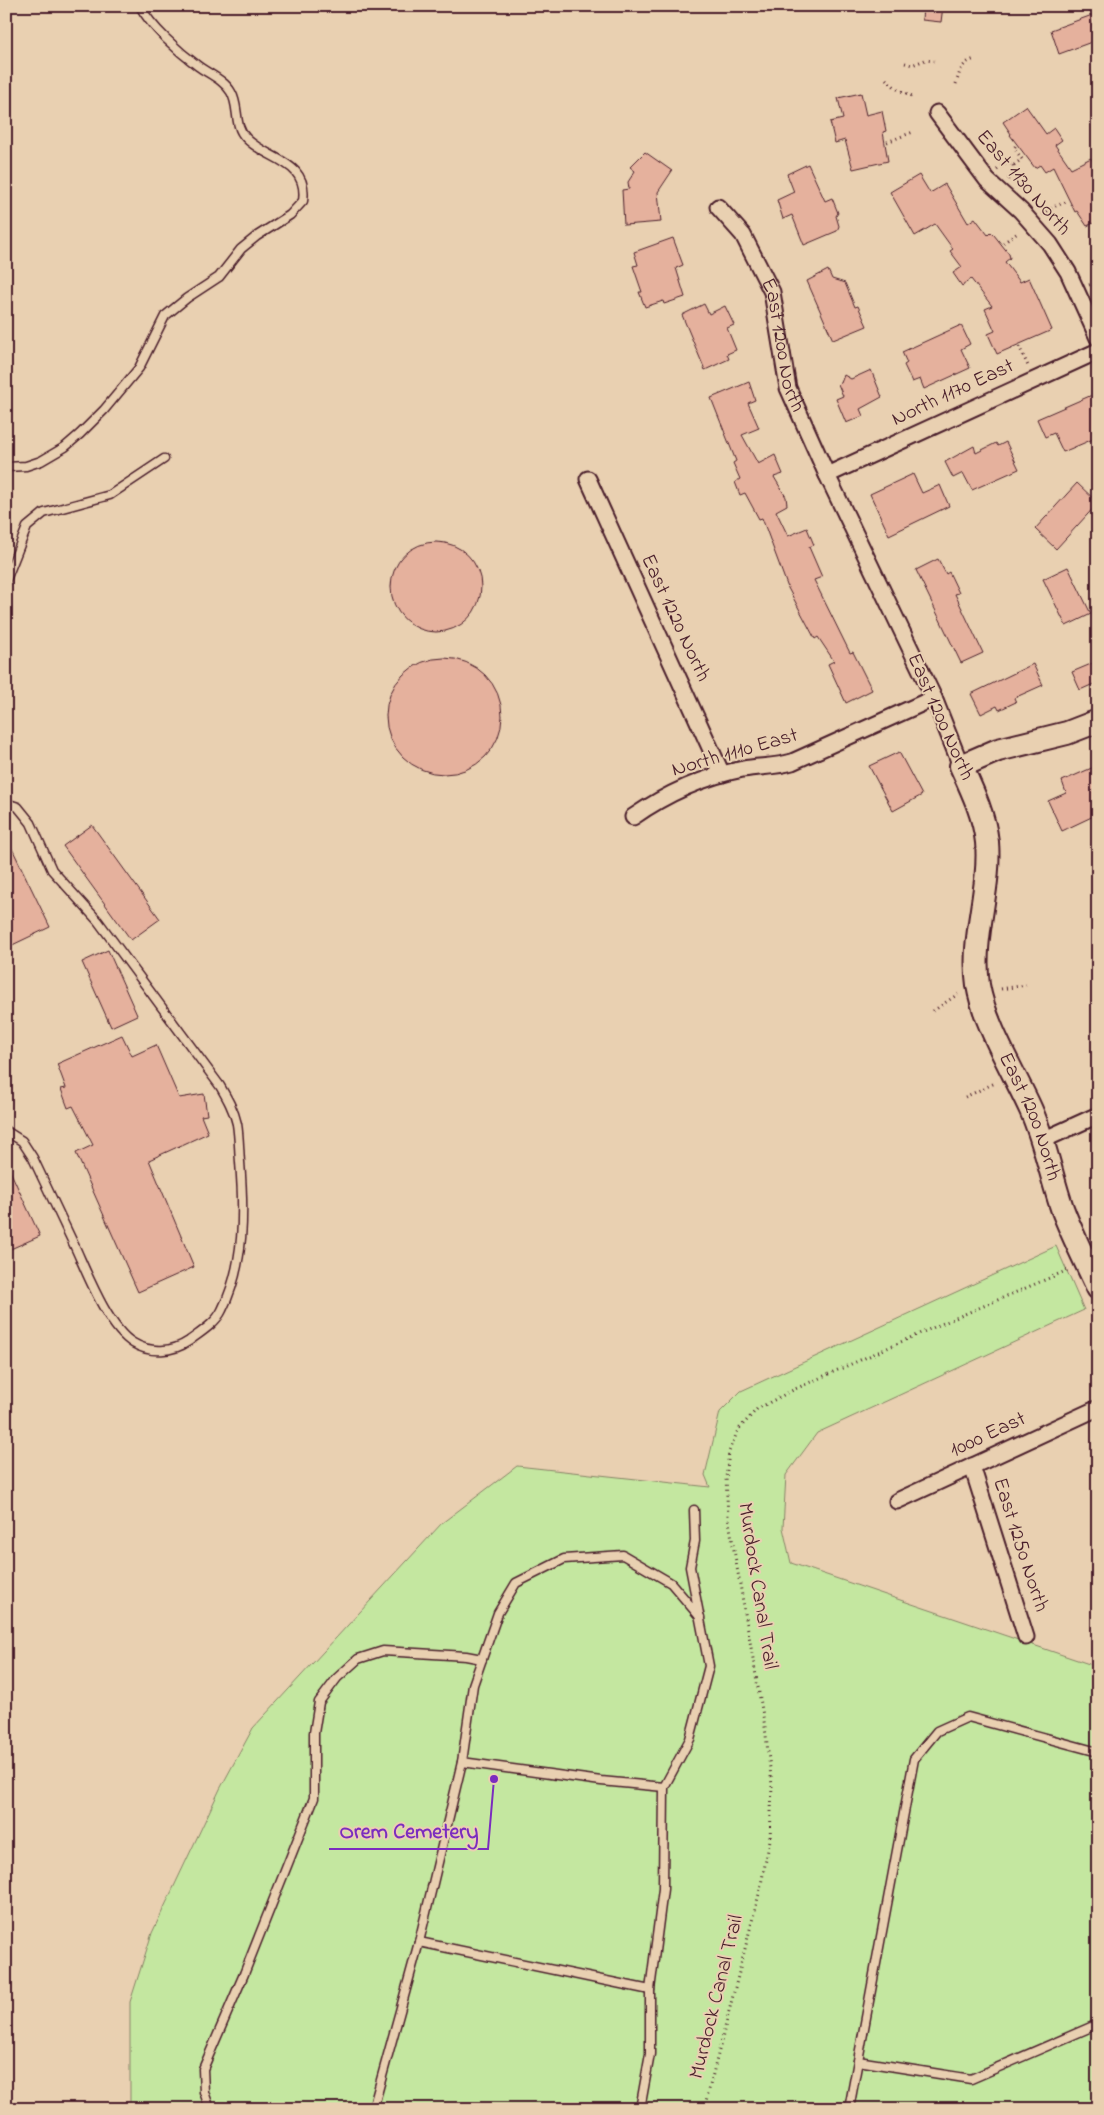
<svg xmlns="http://www.w3.org/2000/svg" width="1104" height="2115" font-family="'Indie Flower',sans-serif">
  <style>
    .green { fill: #c4e7a0; stroke: #878366 }
    .building { fill: #e5b19d; stroke: #4a1f2b }
    .lines { fill: none; stroke-linecap: round; stroke-linejoin: round }
    .lane-casing { stroke: #4a1f2b; stroke-width: 11 }
    .street-casing { stroke: #4a1f2b; stroke-width: 19 }
    .secondary-casing { stroke: #4a1f2b; stroke-width: 26 }
    .path { stroke: #4a1f2b; stroke-width: 3; stroke-dasharray: 1 4; stroke-linecap: butt }
    .lane { stroke: #e9d0b1; stroke-width: 8 }
    .street { stroke: #e9d0b1; stroke-width: 15 }
    .secondary { stroke: #e9d0b1; stroke-width: 22 }
    .labels { text-anchor: middle; dominant-baseline: central; stroke-width: 4; stroke-linejoin: round; paint-order: stroke }
    .street-label { font-size: 21px; fill: #4a1f2b; stroke: #e9d0b1 }
    .leader { fill: none; stroke: #7b2cbf; stroke-width: 2 }
    .callout-dot { fill: #7b2cbf; stroke: #e9d0b1; stroke-width: 2 }
    .callout-label { font-size: 22px; text-anchor: middle; font-weight: bold; fill: #7b2cbf; stroke: #e9d0b1; stroke-width: 4; stroke-linejoin: round; paint-order: stroke }
  </style>
  <rect width="100%" height="100%" fill="#e9d0b1"/>
  <filter id="ink" filterUnits="userSpaceOnUse"><feTurbulence type="fractalNoise" baseFrequency=".02" numOctaves="2"/><feDisplacementMap in="SourceGraphic" scale="10" xChannelSelector="R" yChannelSelector="G"/><feConvolveMatrix kernelMatrix="1 2 1 2 8 2 1 2 1" color-interpolation-filters="sRGB"/></filter>
  <g filter="url(#ink)">
    <!-- green -->
    <polygon class="green" points="1056,1246 1084,1310 817,1433 786,1475 783,1528 791,1563 1098,1667 1098,2109 130,2109 130,2002 152,1933 220,1789 253,1728 442,1523 517,1466 710,1487 705,1475 720,1412 741,1391"/>
    <!-- building -->
    <g class="building">
      <polygon points="923,6 943,6 941,22 922,20"/>
      <polygon points="1095,14 1092,26 1097,40 1059,54 1051,30"/>
      <polygon points="861,93 866,115 882,111 886,131 883,132 888,161 853,169 845,140 835,143 830,122 843,119 838,98"/>
      <polygon points="1026,106 1046,134 1054,128 1062,140 1055,145 1071,168 1091,158 1098,171 1098,221 1087,226 1077,211 1075,212 1053,167 1045,172 1040,165 1035,168 1010,135 1011,134 1003,122"/>
      <polygon points="645,152 672,171 658,192 661,222 624,225 622,190 629,189 628,182 635,171 630,167"/>
      <polygon points="808,164 825,201 832,198 838,213 836,216 839,226 837,231 804,245 792,215 783,219 777,200 794,192 787,174"/>
      <polygon points="919,175 930,193 945,184 968,223 975,218 988,235 991,232 994,235 1009,254 1010,258 1005,262 1020,282 1029,278 1052,330 997,354 988,334 995,331 985,309 992,306 971,279 962,286 953,273 962,267 950,251 953,249 935,224 915,236 890,192"/>
      <polygon points="673,238 683,265 676,268 685,297 664,304 663,301 645,307 639,292 642,292 633,266 638,265 634,252"/>
      <polygon points="828,270 832,279 845,283 855,307 858,306 867,326 833,340 807,281"/>
      <polygon points="704,304 709,314 725,306 734,325 727,328 736,350 727,354 729,359 705,370 682,315"/>
      <polygon points="961,325 970,344 961,349 970,368 924,389 920,379 912,382 904,365 907,363 902,352"/>
      <polygon points="871,370 882,397 860,409 863,416 846,423 836,399 843,396 838,384 841,383 844,375 851,379"/>
      <polygon points="749,382 755,400 748,403 759,428 742,435 758,464 775,455 783,474 774,477 786,497 787,505 776,511 788,536 807,528 814,545 809,547 822,577 814,580 850,653 853,652 872,690 846,703 828,664 834,661 818,637 815,639 788,588 762,518 759,519 745,493 740,495 735,482 740,479 733,463 736,461 711,398"/>
      <polygon points="1092,395 1098,408 1098,437 1063,452 1054,433 1045,437 1037,419"/>
      <polygon points="1006,442 1019,469 972,490 963,473 953,478 945,462 974,446 976,453 996,443 998,446"/>
      <polygon points="913,474 922,493 940,485 949,506 889,535 870,494"/>
      <polygon points="1077,483 1098,503 1056,549 1035,529"/>
      <circle cx="436" cy="587" r="45"/>
      <polygon points="938,559 946,574 949,572 959,593 955,594 983,653 961,663 916,570"/>
      <polygon points="1068,567 1091,614 1066,626 1043,579"/>
      <circle cx="444" cy="716" r="58"/>
      <polygon points="1098,661 1098,682 1080,690 1072,672"/>
      <polygon points="1033,664 1043,685 1014,698 1016,702 999,710 997,706 981,714 971,694"/>
      <polygon points="899,752 922,795 893,811 869,766"/>
      <polygon points="1094,767 1098,775 1098,814 1062,831 1048,801 1066,793 1062,781"/>
      <polygon points="92,825 160,919 131,940 63,846"/>
      <polygon points="6,836 50,927 6,948"/>
      <polygon points="108,950 137,1015 111,1027 82,962"/>
      <polygon points="122,1035 132,1056 156,1045 179,1098 204,1094 207,1115 201,1116 208,1133 149,1160 194,1267 138,1292 76,1153 93,1145 73,1106 68,1108 61,1089 66,1088 57,1064"/>
      <polygon points="6,1162 40,1236 6,1251"/>
    </g>
    <g class="lines">
      <!-- lane casing -->
      <g class="lane-casing">
        <g id="lane">
          <path d="M6,467L26,466L41,461L65,447L80,434L104,410L139,368L165,316L187,298L219,277L241,249L257,236L290,215L303,201C309,160 266,160 246,138C233,125 240,107 231,92C224,80 209,74 198,66C179,52 151,27 140,6"/>
          <polyline points="6,580 27,527 44,513 110,495 164,459"/>
          <path d="M6,803L18,807L31,823L52,870L98,921L220,1086C227,1098 234,1110 237,1124C239,1136 239,1149 240,1162C244,1211 245,1264 222,1310C216,1323 201,1332 189,1341C173,1352 151,1354 133,1343C108,1328 87,1273 75,1247C61,1217 47,1188 33,1158L22,1141L6,1131"/>
          <polyline points="462,1762 601,1781 664,1787"/>
          <polyline points="419,1942 650,1990"/>
          <polyline points="858,2061 971,2079 1098,2024"/>
          <polyline points="210,2109 204,2092 203,2069 244,1974 314,1798 314,1733 319,1702 337,1678 358,1659 383,1651 466,1656 482,1659"/>
          <polyline points="373,2109 419,1942 462,1762 473,1685 498,1613 516,1583 564,1559 623,1555 671,1583 700,1617"/>
          <polyline points="640,2109 650,2054 650,1990 663,1889 664,1787 690,1739 709,1666 690,1567 695,1541 694,1510"/>
          <polyline points="849,2109 914,1759 937,1731 968,1717 1098,1752"/>
        </g>
      </g>
      <!-- street casing -->
      <g class="street-casing">
        <g id="street">
          <polyline points="937,113 987,180 1021,211 1050,244 1068,272 1098,338"/>
          <path id="s1" d="M718,207L743,235L772,292L788,388L827,475L934,698L961,766"/>
          <polyline points="827,475 1098,351"/>
          <polyline points="588,479 722,774"/>
          <path d="M633,817C666,794 703,777 743,769C759,766 776,767 792,762L934,698"/>
          <polyline points="1043,1140 1098,1115"/>
          <polyline points="972,1466 1026,1637"/>
          <polyline points="897,1501 1098,1408"/>
        </g>
      </g>
      <!-- secondary casing -->
      <g class="secondary-casing">
        <g id="secondary">
          <path id="s2" d="M1098,721L1067,733L998,750L961,766C972,790 984,815 987,842C991,890 971,936 978,985C985,1026 1014,1072 1031,1110C1045,1142 1051,1176 1062,1208C1072,1235 1086,1262 1098,1288"/>
        </g>
      </g>
      <!-- path -->
      <g class="path">
        <polyline points="905,63 912,65 925,60 934,61"/>
        <polyline points="886,79 897,89 912,96"/>
        <path d="M956,84C960,71 961,63 975,59"/>
        <polyline points="887,142 913,132"/>
        <polyline points="1014,165 1022,159 1014,148 1016,145"/>
        <polyline points="997,170 1005,163 1013,164 1014,172 1008,180"/>
        <polyline points="1043,215 1053,207 1066,202"/>
        <polyline points="1003,243 1019,232"/>
        <polyline points="1089,285 1098,282"/>
        <polyline points="1019,346 1028,366"/>
        <polyline points="1001,989 1026,985"/>
        <polyline points="933,1011 958,994"/>
        <polyline points="1096,1070 1098,1073"/>
        <polyline points="965,1097 995,1083"/>
        <polyline points="704,2109 759,1894 770,1840 772,1785 765,1727 728,1516 726,1478 729,1452 738,1430 757,1409 795,1389 939,1325 1068,1270"/>
      </g>
      <!-- lane -->
      <use href="#lane" class="lane"/>
      <!-- street -->
      <use href="#street" class="street"/>
      <!-- secondary -->
      <use href="#secondary" class="secondary"/>
    </g>
  </g>
  <g class="labels">
    <!-- street labels -->
    <g class="street-label">
      <text transform="translate(1023 183) rotate(49)">East 1130 North</text>
      <text stroke="none"><textPath href="#s1" startOffset="156">East 1200 North</textPath></text>
      <text transform="translate(953 393) rotate(-25)">North 1170 East</text>
      <text transform="translate(675 618) rotate(65)">East 1220 North</text>
      <text transform="translate(940 717) rotate(66)">East 1200 North</text>
      <text transform="translate(735 753) rotate(-16)">North 1110 East</text>
      <text stroke="none"><textPath href="#s2" startOffset="511">East 1200 North</textPath></text>
      <text transform="translate(988 1435) rotate(-25)">1000 East</text>
      <text transform="translate(1020 1545) rotate(72)">East 1250 North</text>
      <text transform="translate(757 1586) rotate(81)">Murdock Canal Trail</text>
      <text transform="translate(717 1997) rotate(-76)">Murdock Canal Trail</text>
    </g>
  </g>
  <!-- callouts -->
  <path class="leader" d="M494 1779L488 1849H329"/>
  <circle class="callout-dot" cx="494" cy="1779" r="5"/>
  <g class="callout-label">
    <text x="409" y="1838">Orem Cemetery</text>
  </g>
  <!-- margin -->
  <rect width="1104" height="2115" fill="none" stroke="#e9d0b1" stroke-width="25"/>
  <rect x="12" y="12" width="1079" height="2090" fill="none" stroke="#4a1f2b" stroke-width="2" filter="url(#ink)"/>
</svg>
